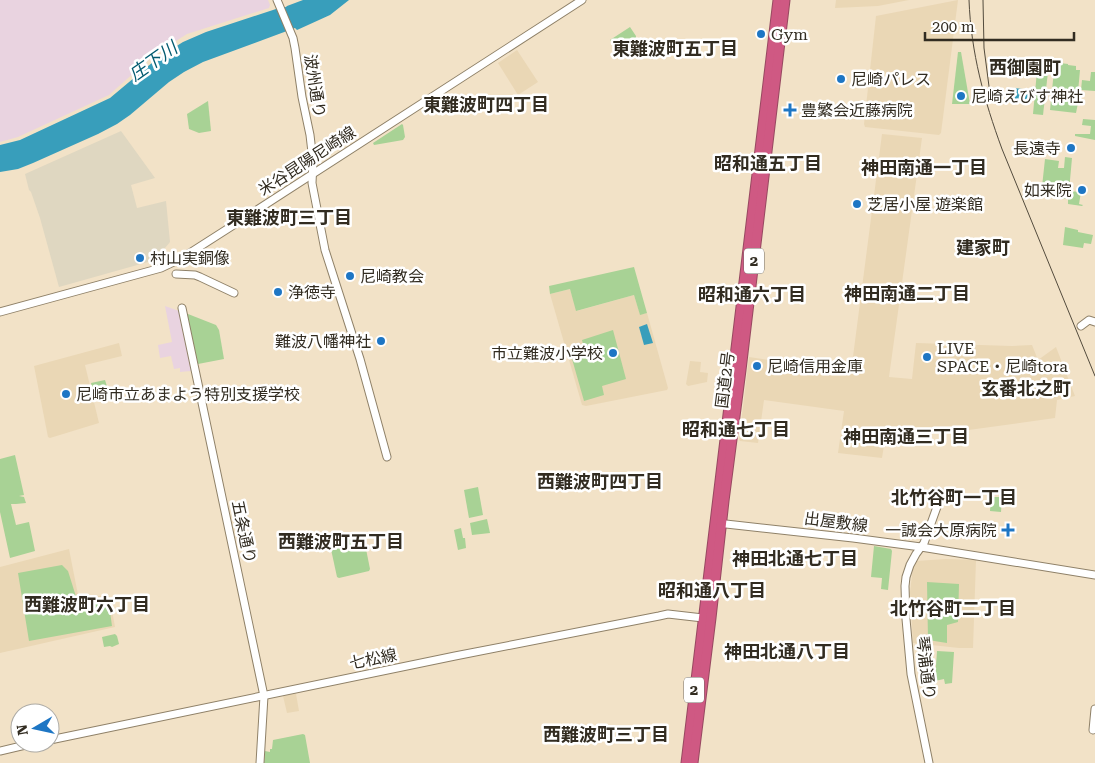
<svg xmlns="http://www.w3.org/2000/svg" width="1095" height="763" font-family="'Roboto Serif','Noto Sans JP',serif">
  <style>
    .built { fill: #ead7b5 }
    .industrial { fill: #e9d3e0 }
    .medical { fill: #dfd7c1 }
    .green { fill: #a8d295 }
    .water { fill: #389ebb }
    .lines { fill: none; stroke-linecap: round; stroke-linejoin: round }
    .secondary-casing { stroke: #8f8168; stroke-width: 9 }
    .highway-casing { stroke: #984961; stroke-width: 11 }
    .secondary { stroke: #fff; stroke-width: 7 }
    .highway { stroke: #cf5983; stroke-width: 9 }
    .rail { stroke: #534b3d; stroke-width: 1 }
    .poi-dot { fill: #1e76c4; stroke: #fff; stroke-width: 2 }
    .labels { text-anchor: middle; dominant-baseline: central; stroke-width: 5; stroke-linejoin: round; paint-order: stroke }
    .shield { fill: #fff; stroke: #706b64; stroke-width: 1 }
    .shield-label { font-size: 15px; font-weight: bold; fill: #322c21 }
    .poi-label { font-size: 16px; fill: #322c21; stroke: #fff; text-anchor: start }
    .street-label { font-size: 16px; fill: #322c21; stroke: #fff }
    .neighbourhood-label { font-size: 18px; font-weight: bold; fill: #322c21; stroke: #fff }
    .water-label { font-size: 18px; font-style: italic; fill: #035b70; stroke: #fff }
  </style>
  <rect width="100%" height="100%" fill="#f2e2c7"/>
  <!-- built -->
  <g class="built">
    <polygon points="836,0 909,0 878,6 835,8"/>
    <polygon points="958,0 941,133 939,135 865,127 864,124 876,16"/>
    <polygon points="517,50 538,82 518,95 498,63"/>
    <polygon points="882,134 922,138 889,377 912,379 916,343 1012,346 1032,345 1038,360 1056,347 1075,396 1057,400 1055,418 954,432 887,426 882,458 838,453 844,411 764,400 758,443 740,441 739,440 749,357 851,372"/>
    <polygon points="570,289 577,311 634,295 640,314 647,313 668,388 667,390 586,406 582,405 550,294"/>
    <polygon points="119,343 122,356 85,365 99,423 50,438 48,437 34,366"/>
    <polygon points="690,361 701,362 700,372 708,373 707,382 688,386 686,384"/>
    <polygon points="69,549 79,600 109,594 115,627 0,653 0,567"/>
    <polygon points="946,559 976,560 973,648 959,648 913,643 910,592 913,567 916,561"/>
    <polygon points="294,694 296,694 299,711 287,713 283,696"/>
  </g>
  <!-- industrial -->
  <g class="industrial">
    <polygon points="0,0 268,0 270,5 269,8 187,34 154,55 109,95 18,137 0,142"/>
    <polygon points="165,306 179,311 191,371 180,372 180,368 174,369 171,356 160,358 158,345 172,342"/>
  </g>
  <!-- medical -->
  <polygon class="medical" points="121,131 155,178 131,185 137,208 166,201 170,242 155,260 59,287 40,218 31,192 29,190 25,174"/>
  <!-- green -->
  <g class="green">
    <polygon points="630,27 636,36 635,56 615,56 615,47 610,40"/>
    <polygon points="958,52 961,52 970,104 952,104"/>
    <polygon points="1055,61 1060,62 1060,63 1068,64 1068,65 1076,66 1076,70 1080,70 1078,92 1080,93 1076,113 1050,110"/>
    <polygon points="1037,71 1048,72 1043,115 1033,114"/>
    <polygon points="1091,72 1095,72 1095,91 1081,90 1082,80 1090,81"/>
    <polygon points="208,101 211,131 199,133 189,129 187,114"/>
    <polygon points="1083,119 1095,120 1095,140 1075,136 1075,134 1090,134 1091,126 1082,125"/>
    <polygon points="402,124 403,125 405,137 403,140 374,145 373,143"/>
    <polygon points="1065,157 1072,158 1069,191 1081,192 1079,204 1083,205 1082,206 1068,204 1068,199 1041,196 1045,159 1059,161 1058,168 1064,168"/>
    <polygon points="1065,227 1078,230 1078,232 1093,235 1091,244 1084,243 1083,248 1063,245"/>
    <polygon points="634,267 647,313 640,315 634,295 576,311 570,289 550,294 549,286"/>
    <polygon points="188,314 216,325 219,330 224,359 198,364 187,315"/>
    <polygon points="613,330 626,379 602,386 604,395 584,401 570,352 584,348 582,340"/>
    <polygon points="105,380 109,393 94,397 91,383"/>
    <polygon points="15,455 24,495 19,496 24,497 26,503 16,504 11,504 16,525 29,522 35,551 10,558 0,512 0,459"/>
    <polygon points="478,487 483,515 469,518 464,490"/>
    <polygon points="991,497 1002,497 1001,512 990,511"/>
    <polygon points="487,519 490,533 472,535 470,523"/>
    <polygon points="461,528 463,538 465,538 466,548 458,550 454,530"/>
    <polygon points="361,533 363,534 370,569 369,571 339,578 337,577 329,540 330,539"/>
    <polygon points="874,546 891,549 892,551 888,590 881,589 882,578 871,577"/>
    <polygon points="62,565 68,571 78,603 108,597 112,626 29,641 18,573"/>
    <polygon points="927,582 959,584 958,622 947,625 947,643 928,640"/>
    <polygon points="115,634 117,636 119,644 112,647 110,646 104,647 102,637"/>
    <polygon points="937,651 954,652 952,683 945,684 944,679 935,681"/>
    <polygon points="303,734 305,735 310,763 264,763 265,751 270,752 270,749 272,749 273,740"/>
  </g>
  <!-- water -->
  <g class="water">
    <polygon points="303,0 349,0 330,15 297,30 295,28 203,62 184,72 169,82 130,115 117,124 98,134 33,163 18,169 0,172 0,145 20,140 110,98 159,57 183,42 206,32 276,9 286,7 287,6"/>
    <polygon points="1014,88 1031,90 1030,101 1013,99"/>
    <polygon points="647,324 653,343 644,345 639,327"/>
  </g>
  <g class="lines">
    <!-- secondary casing -->
    <g class="secondary-casing">
      <g id="secondary">
        <polyline points="277,0 293,38 295,48 302,97 310,135 313,161 312,183 325,250 360,359 387,457"/>
        <polyline points="176,274 195,275 200,277 234,293"/>
        <polyline points="182,308 264,696 260,763"/>
        <polyline points="0,312 161,268 182,258 232,226 582,0"/>
        <polyline points="1081,326 1089,320 1095,322"/>
        <polyline points="717,523 853,538 921,547 1095,575"/>
        <polyline points="1095,709 1093,730 1095,729"/>
        <polyline points="50,740 455,656 659,616 668,614 703,618"/>
        <polyline points="0,751 34,743"/>
        <polyline points="929,763 911,674 906,619 905,586 906,577 910,565 916,554 924,543 942,493"/>
      </g>
    </g>
    <!-- highway casing -->
    <g class="highway-casing">
      <g id="highway">
        <polyline points="686,763 778,0"/>
        <polyline points="693,763 711,618 724,501 741,370 785,0"/>
      </g>
    </g>
    <!-- secondary -->
    <use href="#secondary" class="secondary"/>
    <!-- highway -->
    <use href="#highway" class="highway"/>
    <!-- rail -->
    <g class="rail">
      <path d="M969,0C971,53 984,100 1002,149L1095,376"/>
      <polyline points="983,0 984,48 990,94"/>
    </g>
  </g>
  <!-- markers -->
  <g class="poi-dot">
    <circle cx="761" cy="34" r="5"/>
    <circle cx="841" cy="79" r="5"/>
    <circle cx="961" cy="96" r="5"/>
    <path d="M787.5 102.5h5v5h5v5h-5v5h-5v-5h-5v-5h5z"/>
    <circle cx="1071" cy="148" r="5"/>
    <circle cx="1082" cy="190" r="5"/>
    <circle cx="857" cy="204" r="5"/>
    <circle cx="140" cy="258" r="5"/>
    <circle cx="350" cy="276" r="5"/>
    <circle cx="278" cy="292" r="5"/>
    <circle cx="381" cy="341" r="5"/>
    <circle cx="613" cy="353" r="5"/>
    <circle cx="927" cy="357" r="5"/>
    <circle cx="757" cy="366" r="5"/>
    <circle cx="66" cy="394" r="5"/>
    <path d="M1005.5 522.5h5v5h5v5h-5v5h-5v-5h-5v-5h5z"/>
  </g>
  <g class="labels">
    <!-- shield labels -->
    <g class="shield">
      <rect x="744" y="248.5" width="20" height="25" rx="4"/>
      <rect x="684" y="677.5" width="20" height="25" rx="4"/>
    </g>
    <g class="shield-label">
      <text x="754" y="261">2</text>
      <text x="694" y="690">2</text>
    </g>
    <!-- poi labels -->
    <g class="poi-label">
      <text x="771" y="34">Gym</text>
      <text x="851" y="79">尼崎パレス</text>
      <text x="971" y="96">尼崎えびす神社</text>
      <text x="801" y="110">豊繁会近藤病院</text>
      <text x="1061" y="148" text-anchor="end">長遠寺</text>
      <text x="1072" y="190" text-anchor="end">如来院</text>
      <text x="867" y="204">芝居小屋 遊楽館</text>
      <text x="150" y="258">村山実銅像</text>
      <text x="360" y="276">尼崎教会</text>
      <text x="288" y="292">浄徳寺</text>
      <text x="371" y="341" text-anchor="end">難波八幡神社</text>
      <text x="937" y="348">LIVE<tspan x="937" dy="18">SPACE・尼崎tora</tspan></text>
      <text x="603" y="353" text-anchor="end">市立難波小学校</text>
      <text x="767" y="366">尼崎信用金庫</text>
      <text x="76" y="394">尼崎市立あまよう特別支援学校</text>
      <text x="997" y="530" text-anchor="end">一誠会大原病院</text>
    </g>
    <!-- street labels -->
    <g class="street-label">
      <text transform="translate(315 86) rotate(81)">波州通り</text>
      <text transform="translate(307 161) rotate(-33)">米谷昆陽尼崎線</text>
      <text transform="translate(725 380) rotate(-83)">国道2号</text>
      <text transform="translate(836 522) rotate(7)">出屋敷線</text>
      <text transform="translate(244 532) rotate(78)">五条通り</text>
      <text transform="translate(373 659) rotate(-11)">七松線</text>
      <text transform="translate(926 668) rotate(83)">琴浦通り</text>
    </g>
    <!-- neighbourhood labels -->
    <g class="neighbourhood-label">
      <text x="675" y="48">東難波町五丁目</text>
      <text x="1025" y="67">西御園町</text>
      <text x="486" y="104">東難波町四丁目</text>
      <text x="768" y="163">昭和通五丁目</text>
      <text x="924" y="167">神田南通一丁目</text>
      <text x="289" y="217">東難波町三丁目</text>
      <text x="983" y="247">建家町</text>
      <text x="907" y="293">神田南通二丁目</text>
      <text x="752" y="294">昭和通六丁目</text>
      <text x="1026" y="388">玄番北之町</text>
      <text x="736" y="429">昭和通七丁目</text>
      <text x="906" y="436">神田南通三丁目</text>
      <text x="600" y="481">西難波町四丁目</text>
      <text x="954" y="497">北竹谷町一丁目</text>
      <text x="341" y="541">西難波町五丁目</text>
      <text x="795" y="558">神田北通七丁目</text>
      <text x="712" y="590">昭和通八丁目</text>
      <text x="87" y="604">西難波町六丁目</text>
      <text x="953" y="608">北竹谷町二丁目</text>
      <text x="787" y="651">神田北通八丁目</text>
      <text x="606" y="734">西難波町三丁目</text>
    </g>
    <!-- water labels -->
    <g class="water-label">
      <text transform="translate(153 61) rotate(-35)">庄下川</text>
    </g>
  </g>
  <!-- north arrow -->
  <g transform="translate(35 728) rotate(261)"><circle r="24" fill="#ffffff" stroke="#adaba6"/>
  <path d="M0-4L9 19L0 12L-9 19Z" fill="#1e76c4"/>
  <text y="-8" font-size="14" font-weight="bold" text-anchor="middle" fill="#322c21">N</text>
  </g>
  <!-- scale -->
  <path d="M925 32v8h149v-8" fill="none" stroke="#322c21" stroke-width="2.5"/>
  <text x="932" y="32" font-size="15" fill="#322c21" stroke="#ffffff" stroke-width="4" paint-order="stroke">200 m</text>
</svg>
